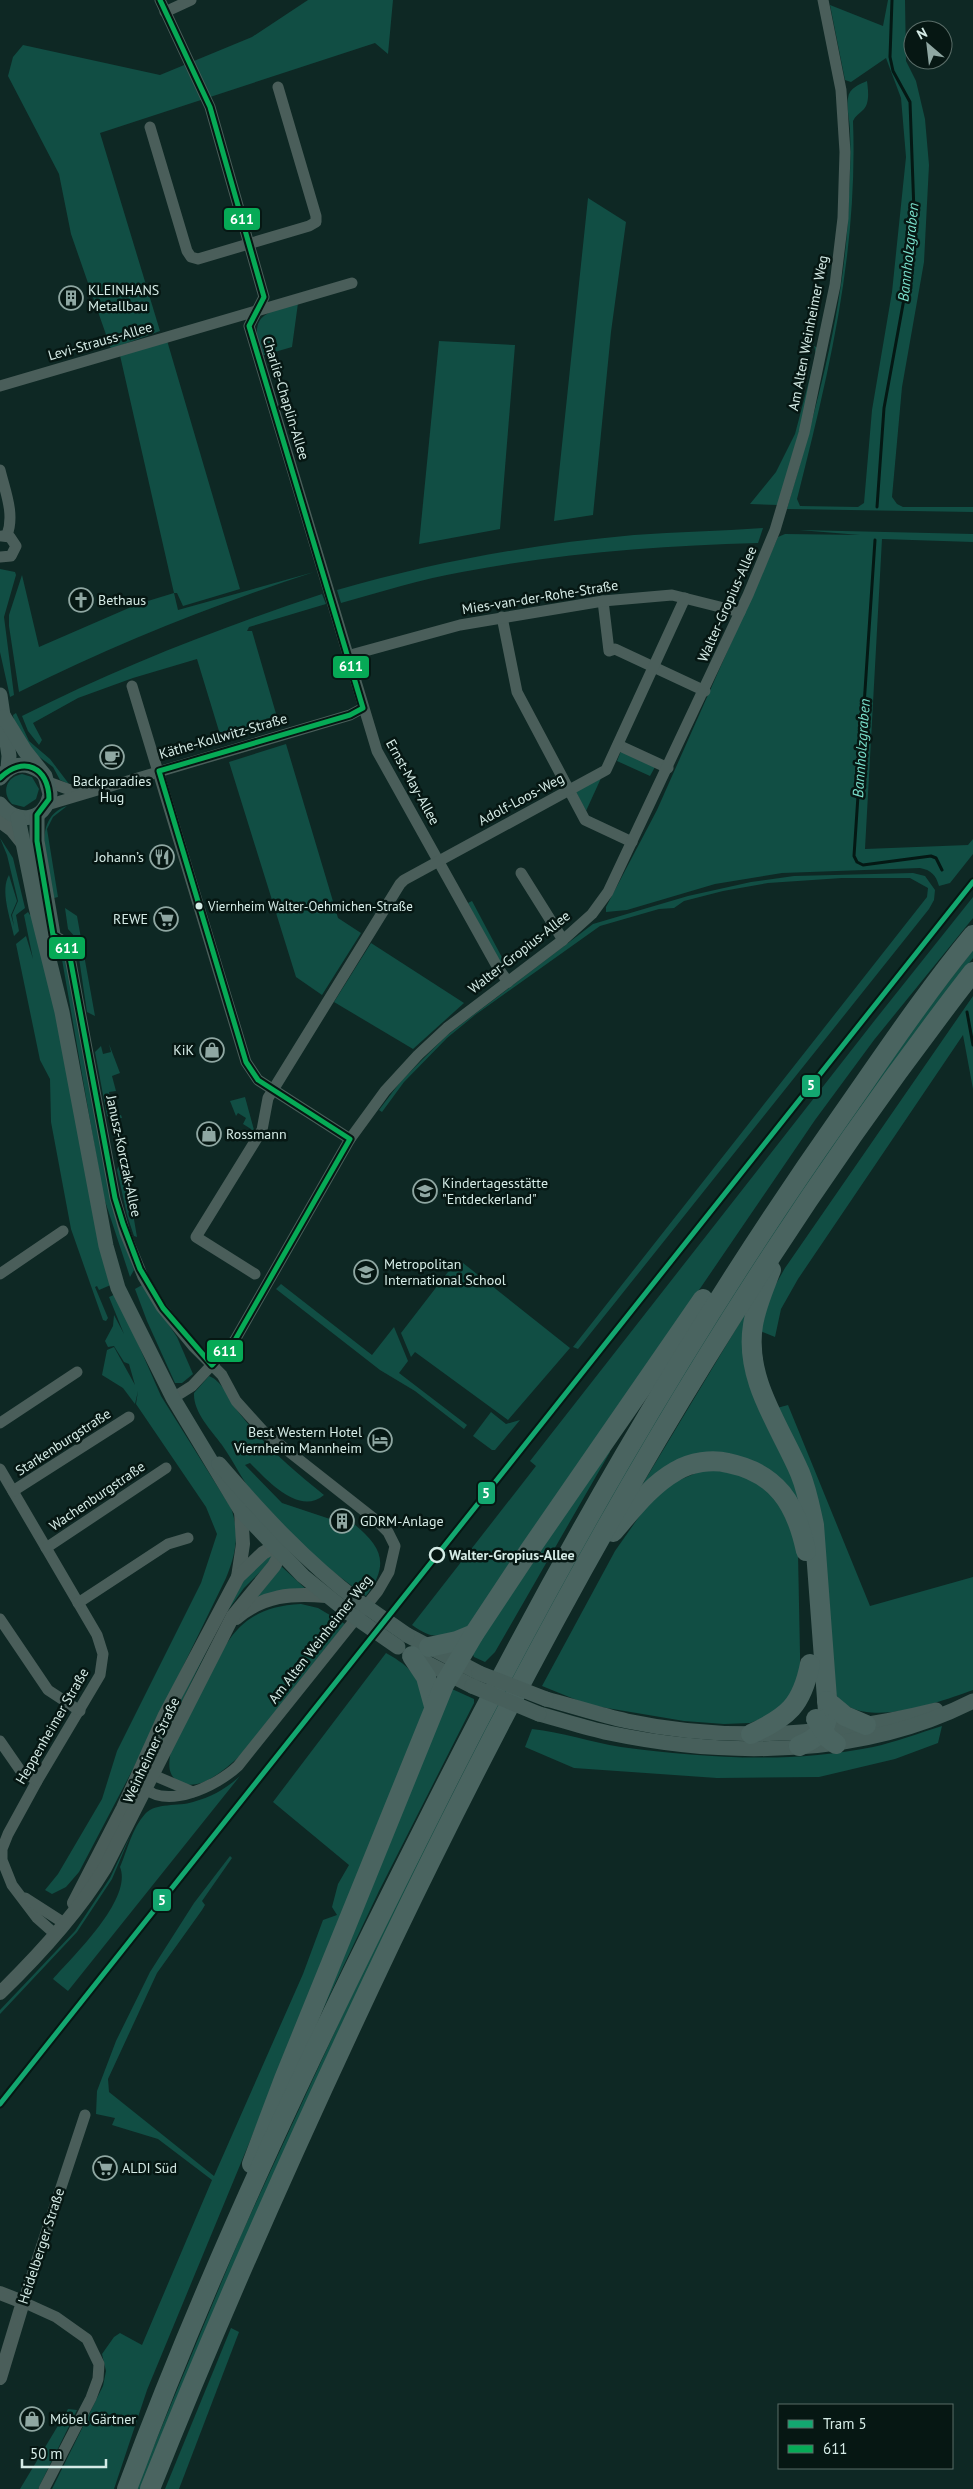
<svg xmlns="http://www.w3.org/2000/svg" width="973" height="2489" font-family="'PT Sans',sans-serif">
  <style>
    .green { fill: #114e44 }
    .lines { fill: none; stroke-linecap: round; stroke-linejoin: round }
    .stream { stroke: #041814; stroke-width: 3 }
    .minor { stroke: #4a5e5a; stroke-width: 11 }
    .tertiary { stroke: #4a5e5a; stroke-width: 14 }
    .secondary { stroke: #475f5b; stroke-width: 15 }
    .motorway { stroke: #4a6460; stroke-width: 20 }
    .secondary-bridge { stroke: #475f5b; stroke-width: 15 }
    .bus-1-casing { stroke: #061713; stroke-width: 9 }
    .bus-1 { stroke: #06aa56; stroke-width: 5 }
    .tram-1-casing { stroke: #061713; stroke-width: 9 }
    .tram-1 { stroke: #13a770; stroke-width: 5 }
    .bus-dot { fill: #d5ebe6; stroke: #061713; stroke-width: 2 }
    .stop-dot { fill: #061713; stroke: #d5ebe6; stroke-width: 2.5 }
    .labels { text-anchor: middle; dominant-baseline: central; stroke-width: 5; stroke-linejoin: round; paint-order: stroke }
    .bus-label { font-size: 13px; fill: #d5ebe6; stroke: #061713; text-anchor: start }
    .poi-label { font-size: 14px; fill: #d5ebe6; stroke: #061713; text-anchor: start }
    .street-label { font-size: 14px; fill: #d5ebe6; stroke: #061713 }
    .stop-label { font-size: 14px; font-weight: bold; fill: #d5ebe6; stroke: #061713; text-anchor: start }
    .water-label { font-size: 15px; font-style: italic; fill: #7ae0cc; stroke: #061713 }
    .line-badge { stroke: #061713; stroke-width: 2 }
    .badge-label { font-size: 14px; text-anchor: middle; font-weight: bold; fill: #fff }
  </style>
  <rect width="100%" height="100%" fill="#0e2824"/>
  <!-- green -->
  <g class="green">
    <polygon points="308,0 393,0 388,54 375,43 100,133 160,331 111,349 71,234 59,174 8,76 13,57 23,45 160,75 252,37"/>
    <path d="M888,0H905L906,61L916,81L925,119L929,165L924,262L902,387L892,497L897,504L903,507H973V512L787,509C817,407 846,303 849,196C850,175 851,153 850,132C850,121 846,107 848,98C849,88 860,84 867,81C868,89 870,102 864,109C859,114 856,115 853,121C858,252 829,373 797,499L800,506L858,507L864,503L872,410L892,292L906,157L901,98L886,58L851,82L845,80L830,5L883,26Z"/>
    <polygon points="588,198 626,222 611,332 593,515 554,521"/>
    <path d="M298,303L292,347L261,356C250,315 261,314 298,303Z"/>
    <path d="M166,337L240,589L183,606L177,593H174L178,610L314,572C213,605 115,644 19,692L9,626V615L22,575L39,647L138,604L174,593L119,351Z"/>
    <polygon points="439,341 515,345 500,529 419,544"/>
    <polygon points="814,346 818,348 805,412 778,505 750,504 776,472 795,434 816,354"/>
    <path d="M763,528L758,543C658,546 561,553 462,572C421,579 381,592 341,603L337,590C434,562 533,544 634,535C677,532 720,531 763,528Z"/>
    <path d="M799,530L973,534V542L882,539L865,849L968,845L973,839V854L950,883L939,886C936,875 931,870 920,868L782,873L715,884L627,910L606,912V907L657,810L778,537L785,534L860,535Z"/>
    <polygon points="0,569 15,572 16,575 4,617 14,695 10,697 0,652"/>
    <path d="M322,594L326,604L249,627L247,631H252L279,724L222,741L197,659L133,678L78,698L33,723L42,740L39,745L28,731L22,716C119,667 219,628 322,594Z"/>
    <polygon points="16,713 29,741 50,759 69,784 60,780 53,767 34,753 14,721 13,715"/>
    <polygon points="286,744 338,918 361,933 322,995 296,977 229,762"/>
    <polygon points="621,751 655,767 650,776 617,761"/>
    <path d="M22,774L32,777L39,789L36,799L24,807L12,804C1,792 6,777 22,774Z"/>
    <polygon points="602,776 586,811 575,790"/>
    <path d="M67,806L53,817L47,829L58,897L54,898C49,869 29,819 67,806Z"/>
    <path d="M0,838L13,858L25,908L16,915L19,931L14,936C10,917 0,890 9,875L17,901L11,915L14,926L12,915L18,901L7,855Z"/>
    <polygon points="913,873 925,876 935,890 934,900 929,909 578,1349 573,1347 927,897 928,888 910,878 842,878 768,883 723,891 684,901 674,908 659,909 600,926 475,1015 447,1038 404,1082 382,1112 379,1110 401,1081 446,1036 593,924 688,896 751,882 794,876"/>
    <path d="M973,897V918L874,1040L815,1120L594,1444L610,1452L495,1652L485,1662L474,1657L462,1630C439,1637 433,1640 412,1625L536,1466L530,1461L875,1020Z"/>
    <polygon points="472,901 506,965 502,967 468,903"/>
    <polygon points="65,908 77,916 95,1016 87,1012 76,938 68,929"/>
    <polygon points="28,912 30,915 34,913 113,1284 99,1290 97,1286 95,1287 108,1318 106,1321 103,1320 71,1229 51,1122 50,1079 40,1060 16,944 26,936 33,959 24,915"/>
    <polygon points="371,943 464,1003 413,1049 334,1002"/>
    <polygon points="63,947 116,1221 134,1270 130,1277 103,1195 60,948"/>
    <polygon points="973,950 973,958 951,987 576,1564 141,2489 136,2489 241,2235 343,2014 387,1921 571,1561 719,1310 898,1047"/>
    <polygon points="973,996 973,1089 963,1035 798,1279 781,1309 775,1337 760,1331 772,1291 785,1268"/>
    <polygon points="109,1044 120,1073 112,1076 116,1091 109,1092 114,1117 121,1115 122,1118 113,1119 107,1116 95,1052 101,1046 103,1054 111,1052"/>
    <polygon points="245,1097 254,1130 250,1137 251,1129 243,1124 246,1118 238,1113 236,1116 230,1101"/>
    <polygon points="122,1164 127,1190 135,1189 130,1196 137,1237 134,1236 127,1215 117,1170 118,1167"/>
    <polygon points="458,1259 570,1348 508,1420 415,1352 411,1357 401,1333"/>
    <polygon points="281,1284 372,1355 394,1327 408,1361 399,1373 467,1425 464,1429 415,1391 380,1370 276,1289"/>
    <polygon points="142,1285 177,1337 193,1374 182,1383 175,1383 147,1321 135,1289"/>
    <path d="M116,1294L161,1396L231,1508C240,1533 236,1554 226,1578L133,1769L79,1872L66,1887L52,1894L45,1890L58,1874L102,1799L117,1751L201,1583L217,1534L206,1507L136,1404L138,1391L135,1404L123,1388L102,1375L107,1350L114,1347L135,1385L129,1364L124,1362L114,1346L108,1347L105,1341L113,1326L114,1315L124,1334L109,1297Z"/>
    <polygon points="754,1299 747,1325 804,1505 709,1456 633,1500"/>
    <path d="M209,1376C223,1381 231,1403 240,1414C265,1446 293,1470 324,1495C299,1516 268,1481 250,1463L245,1465L282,1503L330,1519L344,1531L354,1524C382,1547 390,1564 366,1596C326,1568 286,1535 255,1497C243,1481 234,1462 222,1445C211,1430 193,1412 194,1393Z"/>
    <path d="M788,1405L870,1606L973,1577V1690C939,1702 858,1733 835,1693L828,1592L777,1408Z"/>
    <polygon points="491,1412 506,1424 520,1420 495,1450 492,1450 473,1436"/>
    <polygon points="706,1469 753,1476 787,1512 798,1554 800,1654 800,1673 794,1690 777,1713 750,1723 724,1724 684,1721 589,1705 542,1686 615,1551 648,1504 665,1486"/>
    <path d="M271,1555L274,1558L244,1588L223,1617L154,1759L151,1757L237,1590C245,1580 258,1558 271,1555Z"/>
    <polygon points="281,1566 307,1590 249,1603"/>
    <path d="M301,1604L318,1608L345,1624L241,1755C226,1768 198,1796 176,1780C167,1773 169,1761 171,1751C182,1729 193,1707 204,1685C228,1638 241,1607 301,1604Z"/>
    <path d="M386,1653C413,1668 416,1676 427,1704L341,1921L147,2390L114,2489H52L103,2386L106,2371L102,2354L114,2337L120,2333L142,2345L212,2180L158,2139L112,2125L115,2118L96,2114L97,2091L116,2041L150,1972L194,1903L230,1856L232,1858L202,1901L205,1905L202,1910L157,1973L108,2079L109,2092L214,2176L303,1974L323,1920L337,1915L332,1907L338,1884L349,1865L273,1802Z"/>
    <polygon points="452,1689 474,1699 474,1703 379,1891 288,2083"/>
    <path d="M942,1726L938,1743L895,1759L819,1777L717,1778L574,1768L525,1747L532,1729C562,1732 590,1742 621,1747C705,1758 789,1764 873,1747C896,1742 919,1733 942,1726Z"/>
    <path d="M240,1776L68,1991L53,1979C73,1956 133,1899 120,1867C127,1851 132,1828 145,1814C156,1802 178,1807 193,1802C211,1797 226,1789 240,1776Z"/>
    <polygon points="131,1834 112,1879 77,1932 0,2014 0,2010 75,1931 110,1878"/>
    <polygon points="231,2328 239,2332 179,2489 165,2489"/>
    <polygon points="68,2409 77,2410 38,2489 20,2489"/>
  </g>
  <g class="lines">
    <!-- stream -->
    <g class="stream">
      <polyline points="877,507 884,408 908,277 914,212 910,102 893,71 890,57 892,0"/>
      <polyline points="875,540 854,856 857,862 863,865 931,856 936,858 942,870"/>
      <polyline points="967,1012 973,1045"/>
    </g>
    <!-- minor -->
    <g class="minor">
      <polyline points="160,0 210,107 264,297 249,326 377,751 498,968 508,982"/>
      <polyline points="165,12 191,0"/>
      <polyline points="150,127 187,251 191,257 198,259 309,226 316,222 316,216 278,87"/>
      <polyline points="0,386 352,283"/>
      <path d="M0,470C5,491 15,514 7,535"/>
      <polyline points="0,557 11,556 16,546 10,537 2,536"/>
      <polyline points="603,601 609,651 615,649 705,691"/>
      <polyline points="502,617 517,692 585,820 632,842"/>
      <polyline points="347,656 460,625 603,601 672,595 740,612"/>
      <polyline points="132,686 246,1062 258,1080 350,1139"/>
      <polyline points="618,745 668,768"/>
      <polyline points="48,782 73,791 86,792"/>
      <polyline points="47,805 350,715 363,708"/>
      <polyline points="521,873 563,940"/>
      <path d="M53,935L63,941L69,952L115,1198L125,1233L143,1277L161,1307L193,1346L222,1375L236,1401L264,1432L377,1521L388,1532L395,1546L389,1572L378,1591L238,1766C218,1785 163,1813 141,1784"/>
      <polyline points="0,1274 63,1231"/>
      <polyline points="255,1274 196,1237 262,1130 268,1098 400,884 404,880 606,770 685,598"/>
      <polyline points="173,1398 192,1386 235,1340 350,1139 385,1091 418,1055 447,1028 563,940 592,914 608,892 748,595 775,530 804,433 835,285 843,218 845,152 841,90 823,0"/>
      <polyline points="0,1423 77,1372"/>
      <polyline points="0,1469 97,1635 103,1654 100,1675 37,1781 8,1834 2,1849 2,1860 12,1885 37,1918 55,1934"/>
      <polyline points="13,1491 129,1417"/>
      <polyline points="46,1548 166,1468"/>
      <polyline points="78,1603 168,1544 188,1538"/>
      <polyline points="0,1619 48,1690 80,1711"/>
      <polyline points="0,1741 20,1770 37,1781"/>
      <polyline points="144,1775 153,1775 193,1792"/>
      <polyline points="25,1898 64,1923"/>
      <polyline points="44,2489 91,2398 98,2379 99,2364 87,2339 56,2317 23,2302 85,2115"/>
    </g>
    <!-- tertiary -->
    <g class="tertiary">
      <polyline points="0,821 12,830 24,845"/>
      <polyline points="238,1577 243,1544 241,1511"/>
      <path d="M236,1618C264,1595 291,1593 326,1596"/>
      <polyline points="74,1903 123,1808 165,1715 238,1577 263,1553 284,1541"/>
      <path d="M0,1993C39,1955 77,1914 105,1868L233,1616L274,1566L285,1545"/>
      <polyline points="0,2293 23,2302 0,2378"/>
    </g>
    <!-- secondary -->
    <g class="secondary">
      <polyline points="0,695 9,756 8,768"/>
      <path d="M0,778C10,764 25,761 40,771"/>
      <path d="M0,804C16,825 45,822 50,794L45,776L25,751L4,717"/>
      <polyline points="37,815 37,841 56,952"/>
      <polyline points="18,818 36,907 62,1012 106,1246 118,1288 173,1398 241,1511 303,1576 349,1613"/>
      <path d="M219,1464C262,1514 306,1562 358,1601"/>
      <polyline points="407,1635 479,1673"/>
      <polyline points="413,1656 472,1686"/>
      <path d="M546,1699C573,1706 600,1715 627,1721C730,1743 835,1735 936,1710"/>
      <path d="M539,1714C562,1720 585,1728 609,1733C728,1758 863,1757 973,1701"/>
    </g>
    <!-- motorway -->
    <g class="motorway">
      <path d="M771,1270C764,1288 756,1306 753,1325C744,1379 780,1426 800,1473C807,1490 810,1507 814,1525L828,1712C827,1731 815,1739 799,1746"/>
      <path d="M613,1532C632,1510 651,1485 676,1471C691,1462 712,1459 728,1463C777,1473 796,1504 806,1551"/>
      <polyline points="429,1647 457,1641 474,1634"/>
      <polyline points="412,1656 426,1677 434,1706"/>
      <polyline points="827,1701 845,1716 866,1725"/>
      <polyline points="816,1719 828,1738 836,1744"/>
      <path d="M751,1734C788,1717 802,1705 810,1664"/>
      <polyline points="252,2164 284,2079 444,1685 474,1634 531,1548 703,1299"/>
      <path d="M127,2489C213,2258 320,2034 431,1814C553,1571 685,1338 842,1115C884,1055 926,992 973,935"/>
      <path d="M150,2489C224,2303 306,2121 392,1940C556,1598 740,1272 973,972"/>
    </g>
    <!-- secondary-bridge -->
    <g class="secondary-bridge">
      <polyline points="358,1601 407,1635"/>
      <polyline points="349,1613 398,1647"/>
      <polyline points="479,1673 546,1699"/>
      <polyline points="472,1686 539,1714"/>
    </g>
    <!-- bus-1 casing -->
    <g class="bus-1-casing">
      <path id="bus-1" d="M0,778C23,755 49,767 49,799L37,815V841L53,935L63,941L69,952L115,1198L123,1224L140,1269L163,1308L212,1365L235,1340L350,1139L258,1080L246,1062L159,771L350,715L363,708L249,326L264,297L210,107L160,0"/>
    </g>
    <!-- bus-1 -->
    <use href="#bus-1" class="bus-1"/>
    <!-- tram-1 casing -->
    <g class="tram-1-casing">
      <polyline id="tram-1" points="0,2104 973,882"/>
    </g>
    <!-- tram-1 -->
    <use href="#tram-1" class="tram-1"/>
  </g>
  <!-- icons -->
  <defs>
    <g id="building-ring" transform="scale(1.25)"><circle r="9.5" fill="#061713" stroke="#8fa7a2" stroke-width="1.5"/><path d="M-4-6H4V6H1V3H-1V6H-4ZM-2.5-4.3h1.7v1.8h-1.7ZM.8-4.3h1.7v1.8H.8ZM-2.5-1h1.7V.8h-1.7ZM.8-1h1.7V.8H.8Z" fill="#8fa7a2"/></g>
    <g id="church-ring" transform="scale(1.25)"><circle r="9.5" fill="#061713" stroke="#8fa7a2" stroke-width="1.5"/><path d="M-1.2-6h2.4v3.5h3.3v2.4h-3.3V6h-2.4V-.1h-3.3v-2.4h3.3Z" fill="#8fa7a2"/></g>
    <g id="cafe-ring" transform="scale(1.25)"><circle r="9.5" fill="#061713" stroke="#8fa7a2" stroke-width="1.5"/><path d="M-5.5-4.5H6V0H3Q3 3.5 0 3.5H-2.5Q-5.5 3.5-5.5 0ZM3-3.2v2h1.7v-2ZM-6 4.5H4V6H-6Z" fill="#8fa7a2"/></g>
    <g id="restaurant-ring" transform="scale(1.25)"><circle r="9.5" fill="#061713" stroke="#8fa7a2" stroke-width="1.5"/><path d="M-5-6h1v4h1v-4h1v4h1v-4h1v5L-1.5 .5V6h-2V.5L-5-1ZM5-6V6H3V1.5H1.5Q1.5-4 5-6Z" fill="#8fa7a2"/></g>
    <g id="supermarket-ring" transform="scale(1.25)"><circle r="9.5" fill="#061713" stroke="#8fa7a2" stroke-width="1.5"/><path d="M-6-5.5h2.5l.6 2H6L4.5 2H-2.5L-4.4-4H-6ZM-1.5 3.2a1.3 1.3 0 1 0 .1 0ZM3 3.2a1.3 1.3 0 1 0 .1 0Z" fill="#8fa7a2"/></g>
    <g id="shop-ring" transform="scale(1.25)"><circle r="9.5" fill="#061713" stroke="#8fa7a2" stroke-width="1.5"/><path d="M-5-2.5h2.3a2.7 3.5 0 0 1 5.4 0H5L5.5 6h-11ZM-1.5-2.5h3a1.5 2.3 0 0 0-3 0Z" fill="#8fa7a2"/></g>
    <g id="school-ring" transform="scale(1.25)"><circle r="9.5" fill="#061713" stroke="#8fa7a2" stroke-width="1.5"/><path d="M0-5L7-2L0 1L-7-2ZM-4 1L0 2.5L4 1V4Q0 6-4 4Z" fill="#8fa7a2"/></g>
    <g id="hotel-ring" transform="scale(1.25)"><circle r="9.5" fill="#061713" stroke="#8fa7a2" stroke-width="1.5"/><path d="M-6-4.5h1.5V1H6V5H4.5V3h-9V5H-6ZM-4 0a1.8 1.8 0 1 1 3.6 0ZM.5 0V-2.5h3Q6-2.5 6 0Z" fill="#8fa7a2"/></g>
  </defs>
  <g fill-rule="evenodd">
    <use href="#building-ring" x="71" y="298"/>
    <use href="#church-ring" x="81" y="600"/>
    <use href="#cafe-ring" x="112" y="757"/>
    <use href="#restaurant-ring" x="162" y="857"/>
    <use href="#supermarket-ring" x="166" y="919"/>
    <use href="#shop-ring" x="212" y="1050"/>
    <use href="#shop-ring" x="209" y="1134"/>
    <use href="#school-ring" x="425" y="1191"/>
    <use href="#school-ring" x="366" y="1272"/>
    <use href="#hotel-ring" x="380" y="1440"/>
    <use href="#building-ring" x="342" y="1521"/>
    <use href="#supermarket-ring" x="105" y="2168"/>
    <use href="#shop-ring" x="32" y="2419"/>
  </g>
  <!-- markers -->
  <circle class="bus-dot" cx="199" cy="906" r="4.5"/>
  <circle class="stop-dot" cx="437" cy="1555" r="7"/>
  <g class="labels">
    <!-- bus labels -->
    <g class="bus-label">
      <text x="208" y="906">Viernheim Walter-Oehmichen-Straße</text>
    </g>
    <!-- poi labels -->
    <g class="poi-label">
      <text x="88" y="290">KLEINHANS<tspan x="88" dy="16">Metallbau</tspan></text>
      <text x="98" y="600">Bethaus</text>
      <text x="112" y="781" text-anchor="middle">Backparadies<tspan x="112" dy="16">Hug</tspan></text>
      <text x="144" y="857" text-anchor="end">Johann’s</text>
      <text x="148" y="919" text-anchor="end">REWE</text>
      <text x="194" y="1050" text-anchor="end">KiK</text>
      <text x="226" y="1134">Rossmann</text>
      <text x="442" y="1183">Kindertagesstätte<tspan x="442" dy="16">"Entdeckerland"</tspan></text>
      <text x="384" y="1264">Metropolitan<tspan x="384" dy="16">International School</tspan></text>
      <text x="362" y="1432" text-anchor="end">Best Western Hotel<tspan x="362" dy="16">Viernheim Mannheim</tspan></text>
      <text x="360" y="1521">GDRM-Anlage</text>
      <text x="122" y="2168">ALDI Süd</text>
      <text x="50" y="2419">Möbel Gärtner</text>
    </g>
    <!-- street labels -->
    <g class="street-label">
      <text transform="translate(808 333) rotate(-79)">Am Alten Weinheimer Weg</text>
      <text transform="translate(100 341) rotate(-16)">Levi-Strauss-Allee</text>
      <text transform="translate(286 398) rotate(73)">Charlie-Chaplin-Allee</text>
      <text transform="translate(540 597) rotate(-9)">Mies-van-der-Rohe-Straße</text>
      <text transform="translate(727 604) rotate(-66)">Walter-Gropius-Allee</text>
      <text transform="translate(223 736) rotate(-16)">Käthe-Kollwitz-Straße</text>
      <text transform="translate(413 782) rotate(61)">Ernst-May-Allee</text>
      <text transform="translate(521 799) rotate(-28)">Adolf-Loos-Weg</text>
      <text transform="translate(519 952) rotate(-38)">Walter-Gropius-Allee</text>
      <text transform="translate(124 1156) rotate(78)">Janusz-Korczak-Allee</text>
      <text transform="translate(63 1442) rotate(-33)">Starkenburgstraße</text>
      <text transform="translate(97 1496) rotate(-34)">Wachenburgstraße</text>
      <text transform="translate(320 1639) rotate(-52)">Am Alten Weinheimer Weg</text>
      <text transform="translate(52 1726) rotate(-60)">Heppenheimer Straße</text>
      <text transform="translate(151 1750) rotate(-65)">Weinheimer Straße</text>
      <text transform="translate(41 2246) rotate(-72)">Heidelberger Straße</text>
    </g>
    <!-- stop labels -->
    <g class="stop-label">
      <text x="449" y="1555">Walter-Gropius-Allee</text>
    </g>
    <!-- water labels -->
    <g class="water-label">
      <text transform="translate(908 252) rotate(-84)">Bannholzgraben</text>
      <text transform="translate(861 748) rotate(-86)">Bannholzgraben</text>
    </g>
  </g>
  <g class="line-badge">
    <rect x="223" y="207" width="38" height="24" rx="5" fill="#06aa56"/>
    <rect x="332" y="655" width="38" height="24" rx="5" fill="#06aa56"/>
    <rect x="48" y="936" width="38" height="24" rx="5" fill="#06aa56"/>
    <rect x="801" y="1074" width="20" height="24" rx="5" fill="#13a770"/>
    <rect x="206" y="1339" width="38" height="24" rx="5" fill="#06aa56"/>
    <rect x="477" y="1481" width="19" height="24" rx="5" fill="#13a770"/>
    <rect x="152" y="1888" width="20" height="24" rx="5" fill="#13a770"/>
  </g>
  <g class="badge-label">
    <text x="242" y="224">611</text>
    <text x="351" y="671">611</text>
    <text x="67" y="953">611</text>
    <text x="811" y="1090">5</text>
    <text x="225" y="1356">611</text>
    <text x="486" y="1498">5</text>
    <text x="162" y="1905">5</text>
  </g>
  <!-- legend -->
  <rect x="778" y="2404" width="175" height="65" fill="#061713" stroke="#596c67"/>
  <rect x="788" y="2420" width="25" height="8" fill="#13a770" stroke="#596c67"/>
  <text x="823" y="2429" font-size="15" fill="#d5ebe6">Tram 5</text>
  <rect x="788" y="2445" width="25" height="8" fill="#06aa56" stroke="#596c67"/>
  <text x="823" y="2454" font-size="15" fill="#d5ebe6">611</text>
  <!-- north arrow -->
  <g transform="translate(928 45) rotate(332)"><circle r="24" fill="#061713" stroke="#596c67"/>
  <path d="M0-4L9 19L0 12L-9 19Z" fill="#8fa7a2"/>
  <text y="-8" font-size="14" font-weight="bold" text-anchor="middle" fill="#d5ebe6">N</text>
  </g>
  <!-- scale -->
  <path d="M22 2459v8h84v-8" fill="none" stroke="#d5ebe6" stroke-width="2.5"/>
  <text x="30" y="2459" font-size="15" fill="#d5ebe6" stroke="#061713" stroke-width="4" paint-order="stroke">50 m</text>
</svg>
